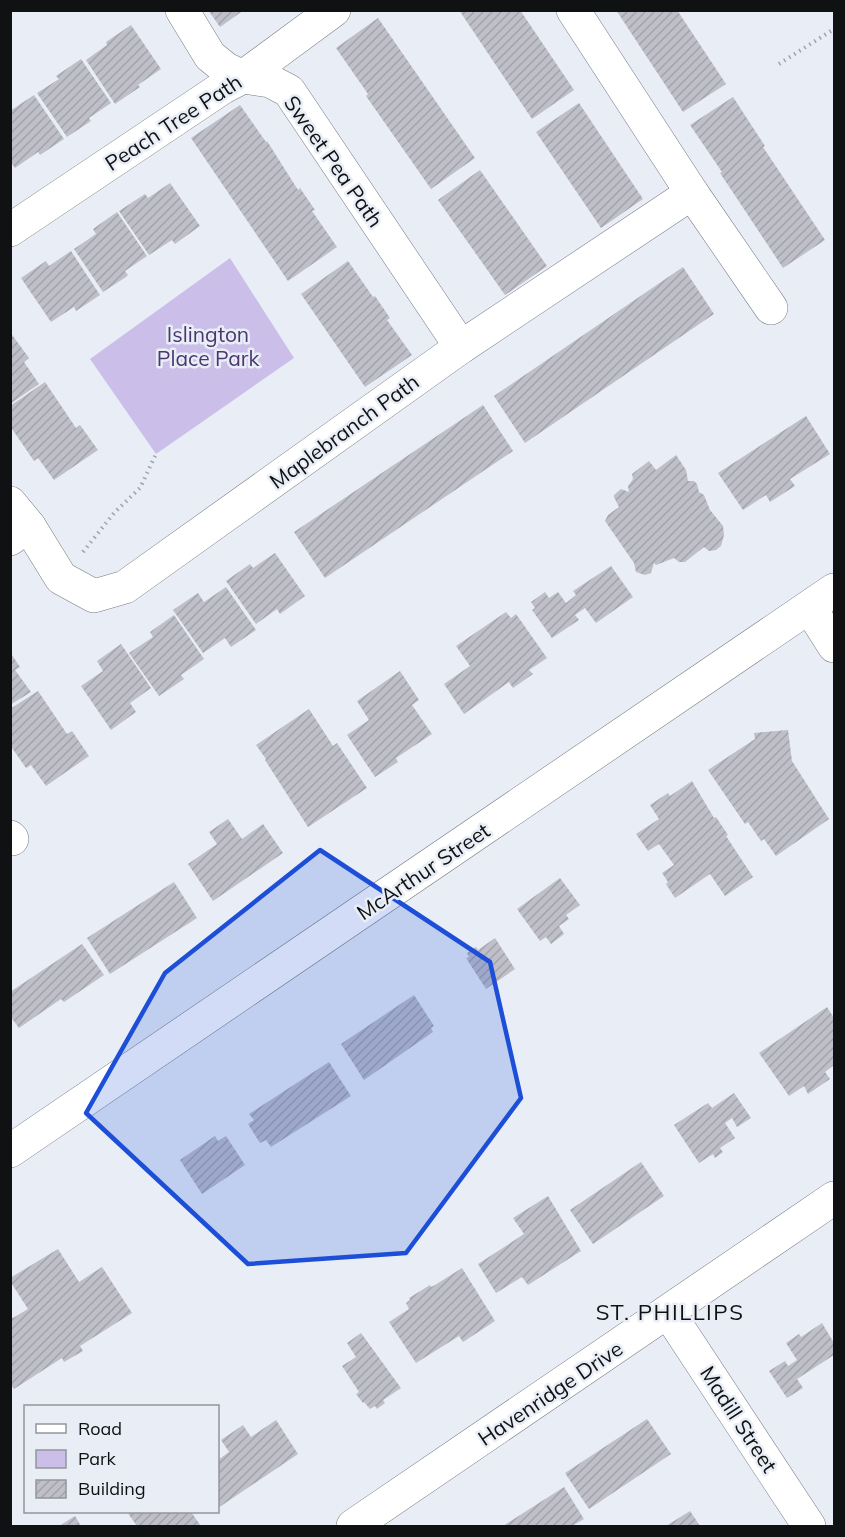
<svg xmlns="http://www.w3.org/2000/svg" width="845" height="1537" font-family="Mulish,sans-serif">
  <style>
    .green { fill: #cbbfea }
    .building { fill: url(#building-hatch) }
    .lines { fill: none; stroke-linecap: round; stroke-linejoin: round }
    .minor-casing { stroke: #777c83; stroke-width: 34 }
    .path { stroke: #a0a4aa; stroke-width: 4; stroke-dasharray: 1.5 4.5; stroke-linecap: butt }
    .minor { stroke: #fff; stroke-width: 33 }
    .marked { fill: #1d4ed8; fill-opacity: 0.2; stroke: #1d4ed8; stroke-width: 4.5; stroke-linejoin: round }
    .labels { text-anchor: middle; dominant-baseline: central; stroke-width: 5; stroke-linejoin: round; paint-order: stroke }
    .street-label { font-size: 21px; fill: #0f1113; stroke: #e9eef6 }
    .park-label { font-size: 21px; fill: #4a3770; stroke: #e9eef6 }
    .neighbourhood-label { font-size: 22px; letter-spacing: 1.5px; fill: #0f1113; stroke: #e9eef6 }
  </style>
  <defs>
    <pattern id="building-hatch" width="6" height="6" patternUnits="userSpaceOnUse" patternTransform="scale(1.5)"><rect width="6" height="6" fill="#bebfc8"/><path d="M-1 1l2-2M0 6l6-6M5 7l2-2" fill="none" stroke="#a2a3ab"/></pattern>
  </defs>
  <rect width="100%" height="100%" fill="#e9eef6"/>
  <!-- green -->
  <polygon class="green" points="230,258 294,358 156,454 90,359"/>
  <!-- building -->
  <g class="building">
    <polygon points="208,10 244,10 220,27"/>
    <polygon points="459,10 520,10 574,90 532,119"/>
    <polygon points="616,10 677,10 726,84 683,112"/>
    <polygon points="378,18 475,158 431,189 366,96 368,94 336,48"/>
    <polygon points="131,25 161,69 138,85 140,87 115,104 86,60 107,45 106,42"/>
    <polygon points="81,59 111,103 89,118 91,121 67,137 37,93 59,79 56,76"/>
    <polygon points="34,95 64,139 40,155 38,152 15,168 10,161 10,111"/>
    <polygon points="733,97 765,146 763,147 825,240 783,268 720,173 722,172 690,125"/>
    <polygon points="579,103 643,199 601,228 536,132"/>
    <polygon points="240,105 266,142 267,141 298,190 300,188 315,210 312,211 337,247 288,281 191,138"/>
    <polygon points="480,170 547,266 505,295 438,200"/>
    <polygon points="170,183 200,226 175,244 172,240 149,255 119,211 145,194 148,198"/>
    <polygon points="117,212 147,256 125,271 128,275 126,277 103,292 74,249 96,234 93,229"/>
    <polygon points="71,251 100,295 76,311 74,307 51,322 21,278 46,261 49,266"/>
    <polygon points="348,261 373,297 375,296 390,318 387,320 412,355 365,387 301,294"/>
    <polygon points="683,267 714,314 525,443 494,396"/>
    <polygon points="10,332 29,358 24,362 39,384 10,404"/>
    <polygon points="45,382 76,428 80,425 98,450 54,480 38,458 34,461 10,426 10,406"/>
    <polygon points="483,405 513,451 325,578 294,532"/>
    <polygon points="806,416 830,454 790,479 795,486 770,502 766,495 743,510 718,473"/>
    <polygon points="676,455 686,470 688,481 694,481 697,484 699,492 704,495 710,510 723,526 724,535 721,546 716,550 709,551 704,547 685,562 679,562 674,558 656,565 654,563 651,573 645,575 636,572 634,563 605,521 608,515 619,507 614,497 614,495 621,489 629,492 628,486 633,479 632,474 649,461 656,470"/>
    <polygon points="275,553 305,596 280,614 277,609 256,624 226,581 250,564 253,568"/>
    <polygon points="611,566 633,597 596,623 585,608 575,615 579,620 552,638 532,610 535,608 531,602 545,592 549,598 558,592 566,603 576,595 573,591"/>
    <polygon points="226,587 256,630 231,647 225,638 203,653 173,610 198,593 204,602"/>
    <polygon points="506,612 511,618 516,614 547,658 529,670 533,674 513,688 509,682 464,714 444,684 470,666 456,646"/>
    <polygon points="174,615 204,659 181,675 184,679 159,696 129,653 153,637 150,632"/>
    <polygon points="121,644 151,688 130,703 136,712 111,730 81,686 103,671 97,661"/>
    <polygon points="10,652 20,667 15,670 31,692 10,705"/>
    <polygon points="400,671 419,700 412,705 432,734 396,758 398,762 375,777 347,735 369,720 357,701"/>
    <polygon points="38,691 67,734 72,731 89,756 46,786 31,765 26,768 10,745 10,709"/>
    <polygon points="309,709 333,746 337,743 367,788 308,827 265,760 266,759 256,745"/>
    <polygon points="788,730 792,761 829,819 776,856 764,839 761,841 748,822 745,824 708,770 755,739 754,733"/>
    <polygon points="692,781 714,818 716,817 728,835 726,836 753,877 725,896 710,874 675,898 666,884 668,882 662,873 674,865 659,844 648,851 636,834 659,819 650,805 668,793 670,796"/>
    <polygon points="228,819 242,839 263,824 283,853 213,901 188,864 217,844 209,832"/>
    <polygon points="560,878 580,905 566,915 569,919 559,926 564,934 551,944 546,937 540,941 517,909"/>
    <polygon points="174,882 197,918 110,974 87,938"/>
    <polygon points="495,938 515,969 486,989 466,958 469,957 467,953 476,947 478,950"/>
    <polygon points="82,944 104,975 64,1002 61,999 19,1028 10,1016 10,992"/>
    <polygon points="414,995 434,1026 431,1028 433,1032 364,1080 341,1044"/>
    <polygon points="827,1007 834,1018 834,1065 825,1072 830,1079 808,1094 804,1086 789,1096 759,1053"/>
    <polygon points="329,1062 351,1096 271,1147 266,1140 260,1143 248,1124 254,1120 249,1114"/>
    <polygon points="734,1093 751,1118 737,1127 732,1118 725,1123 735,1138 720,1148 723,1152 715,1158 713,1154 699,1163 674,1125 708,1103 712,1108"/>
    <polygon points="215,1136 218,1141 226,1136 245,1165 202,1194 180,1160"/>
    <polygon points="641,1162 664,1196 593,1244 570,1210"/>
    <polygon points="548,1196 581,1251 528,1285 522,1277 496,1293 478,1264 524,1234 513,1218"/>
    <polygon points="58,1249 79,1282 102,1267 132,1313 80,1346 83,1351 64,1362 62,1358 14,1389 10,1384 10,1315 13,1318 28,1309 10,1281 10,1278"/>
    <polygon points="462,1268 495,1321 463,1342 459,1336 416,1363 389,1322 409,1309 406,1303 410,1300 409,1298 430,1285 431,1287 435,1285"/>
    <polygon points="822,1323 834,1343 834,1355 797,1379 803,1388 787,1398 769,1371 785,1361 788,1366 797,1360 786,1343 799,1334 801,1337"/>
    <polygon points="361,1333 401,1388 383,1400 385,1403 377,1409 375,1406 370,1409 364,1402 363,1403 356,1394 359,1392 342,1366 356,1357 347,1343"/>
    <polygon points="647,1419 671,1454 589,1509 565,1473"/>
    <polygon points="276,1420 298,1454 218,1508 218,1460 229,1452 221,1440 243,1425 251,1437"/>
    <polygon points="564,1487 584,1519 572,1526 503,1526"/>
    <polygon points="690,1511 700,1526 666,1526"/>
    <polygon points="127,1512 191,1512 201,1526 137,1526"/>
    <polygon points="75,1516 81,1526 59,1526"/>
  </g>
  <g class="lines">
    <!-- minor casing -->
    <g class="minor-casing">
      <g id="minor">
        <polyline points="182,10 210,56 226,69 243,77 270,81 289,91 461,347"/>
        <polyline points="573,10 692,193 771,308"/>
        <polyline points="10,230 222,88 243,77 334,10"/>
        <polyline points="10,503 29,526"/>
        <polyline points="10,539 29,526 61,578 94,596 125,587 461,347 692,193"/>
        <polyline points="810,608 834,646"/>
        <polyline points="10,837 12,839"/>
        <polyline points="10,1151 834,590"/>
        <polyline points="668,1312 809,1526"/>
        <polyline points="353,1526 834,1198"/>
      </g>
    </g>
    <!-- path -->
    <g class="path">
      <polyline points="779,64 834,29"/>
      <polyline points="83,552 114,513 140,488 156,454"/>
    </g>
    <!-- minor -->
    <use href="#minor" class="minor"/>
  </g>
  <!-- marked area -->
  <path class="marked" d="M320,850L490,962L521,1098L406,1253L248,1264L86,1113L165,973Z"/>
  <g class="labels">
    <!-- street labels -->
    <g class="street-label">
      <text transform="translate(173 122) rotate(-33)">Peach Tree Path</text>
      <text transform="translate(334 161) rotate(55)">Sweet Pea Path</text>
      <text transform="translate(344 431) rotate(-36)">Maplebranch Path</text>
      <text transform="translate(423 871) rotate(-34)">McArthur Street</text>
      <text transform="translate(550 1393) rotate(-34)">Havenridge Drive</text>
      <text transform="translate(739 1419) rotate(57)">Madill Street</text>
    </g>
    <!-- park labels -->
    <g class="park-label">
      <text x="208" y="334">Islington<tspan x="208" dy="24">Place Park</tspan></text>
    </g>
    <!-- neighbourhood labels -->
    <g class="neighbourhood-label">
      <text x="670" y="1312">ST. PHILLIPS</text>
    </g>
  </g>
  <!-- border -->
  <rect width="845" height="1537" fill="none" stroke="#0f1113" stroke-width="24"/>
  <!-- legend -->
  <rect x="24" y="1405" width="195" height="108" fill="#e9eef6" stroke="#92969b" stroke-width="1.5"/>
  <rect x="36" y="1424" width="30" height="9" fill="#ffffff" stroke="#92969b" stroke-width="1.5"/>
  <text x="78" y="1435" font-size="18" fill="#0f1113">Road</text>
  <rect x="36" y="1450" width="30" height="18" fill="#cbbfea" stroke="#92969b" stroke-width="1.5"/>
  <text x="78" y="1465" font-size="18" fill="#0f1113">Park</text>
  <rect x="36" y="1480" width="30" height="18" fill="url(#building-hatch)" stroke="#92969b" stroke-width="1.5"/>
  <text x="78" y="1495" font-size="18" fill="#0f1113">Building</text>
</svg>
